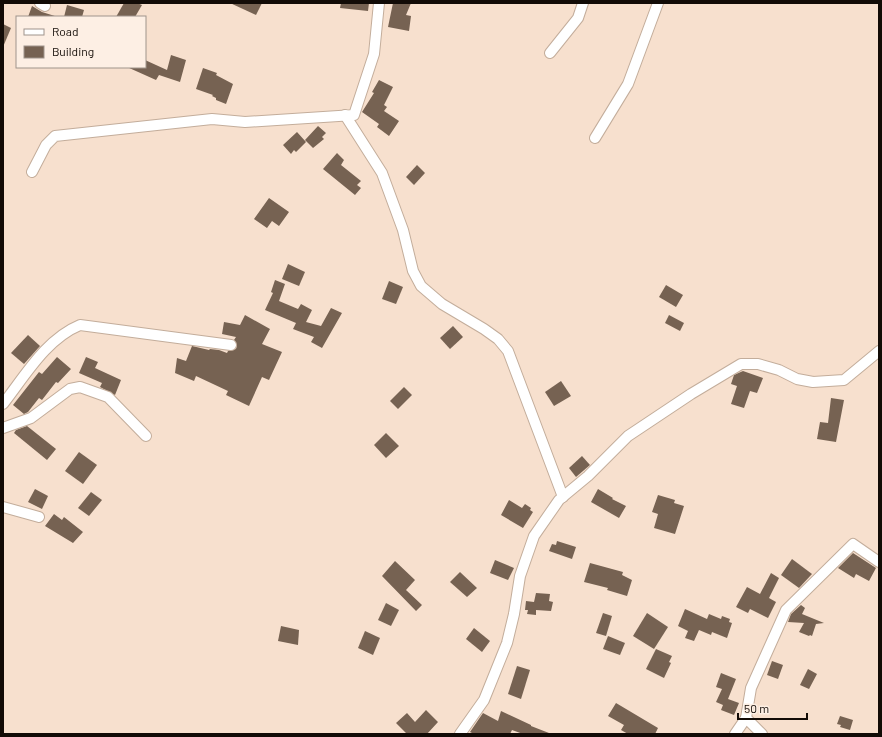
<svg xmlns="http://www.w3.org/2000/svg" width="882" height="737" font-family="Barlow,sans-serif">
  <style>
    .building { fill: #766252 }
    .lines { fill: none; stroke-linecap: round; stroke-linejoin: round }
    .street-casing { stroke: #c3ad9b; stroke-width: 12 }
    .street { stroke: #fff; stroke-width: 10 }
  </style>
  <rect width="100%" height="100%" fill="#f7e0ce"/>
  <!-- building -->
  <g class="building">
    <polygon points="124,3 137,3 142,5 135,17 116,17"/>
    <polygon points="230,3 262,3 256,15"/>
    <polygon points="341,3 369,3 368,11 340,8"/>
    <polygon points="393,3 411,3 406,15 411,16 409,31 388,27"/>
    <polygon points="67,5 84,10 82,17 64,17"/>
    <polygon points="32,6 42,12 58,17 28,17"/>
    <polygon points="3,24 11,28 3,47"/>
    <polygon points="171,55 186,60 180,82 159,75 156,80 127,67 145,67 145,60 167,70"/>
    <polygon points="203,68 217,73 216,75 233,84 226,104 216,100 216,98 212,96 213,95 196,89"/>
    <polygon points="379,80 393,87 384,105 387,107 384,111 399,121 389,136 377,127 379,124 362,112 374,93 372,92"/>
    <polygon points="318,126 326,133 322,137 324,139 313,148 305,140"/>
    <polygon points="297,132 306,142 296,152 294,150 291,154 283,145"/>
    <polygon points="337,153 344,160 341,165 361,181 357,185 361,188 355,195 323,169"/>
    <polygon points="417,165 425,173 414,185 406,177"/>
    <polygon points="269,198 289,212 279,226 272,221 267,228 254,219"/>
    <polygon points="288,264 305,272 299,286 282,279"/>
    <polygon points="275,280 285,284 279,301 298,309 301,304 312,310 306,322 321,326 331,308 342,313 322,348 311,342 314,337 293,329 296,323 265,310 273,293 271,292"/>
    <polygon points="389,281 403,287 396,304 382,299"/>
    <polygon points="666,285 683,295 676,307 659,297"/>
    <polygon points="245,315 270,329 262,344 282,352 269,380 262,377 249,406 226,395 228,391 196,376 194,381 175,373 177,358 186,361 192,346 209,350 210,349 219,350 227,353 228,351 236,349 237,345 234,340 236,337 222,334 224,322 240,325"/>
    <polygon points="669,315 684,323 680,331 665,323"/>
    <polygon points="453,326 463,337 450,349 440,338"/>
    <polygon points="28,335 40,346 24,364 11,353"/>
    <polygon points="57,357 71,369 58,383 56,382 42,400 39,398 28,412 24,414 13,405 39,372 42,374"/>
    <polygon points="86,357 98,362 95,368 121,380 115,395 100,387 102,383 79,373"/>
    <polygon points="743,371 763,378 757,393 750,391 744,408 731,404 737,386 731,384 734,375"/>
    <polygon points="561,381 571,396 554,406 545,392"/>
    <polygon points="404,387 412,395 398,409 390,401"/>
    <polygon points="831,398 844,400 836,442 817,439 820,422 828,423"/>
    <polygon points="27,426 56,449 47,460 14,433 16,430"/>
    <polygon points="386,433 399,446 386,458 374,445"/>
    <polygon points="79,452 97,465 83,484 65,471"/>
    <polygon points="582,456 590,465 576,477 569,468"/>
    <polygon points="35,489 48,496 42,509 28,502"/>
    <polygon points="598,489 613,498 612,499 626,506 619,518 591,502"/>
    <polygon points="91,492 102,500 89,516 78,508"/>
    <polygon points="658,495 675,500 674,503 684,506 675,534 654,528 658,514 652,512"/>
    <polygon points="509,500 522,508 525,504 531,508 530,510 533,512 523,528 501,515"/>
    <polygon points="54,514 62,520 64,517 83,532 73,543 45,526"/>
    <polygon points="557,541 576,547 572,559 549,551 552,544 556,545"/>
    <polygon points="853,553 876,568 869,581 856,574 854,578 838,568"/>
    <polygon points="792,559 812,574 799,588 781,575"/>
    <polygon points="495,560 514,568 508,580 490,573"/>
    <polygon points="395,561 415,580 406,590 422,605 416,611 382,576"/>
    <polygon points="590,563 623,572 622,575 632,580 627,596 607,590 608,588 584,582"/>
    <polygon points="460,572 477,588 467,597 450,582"/>
    <polygon points="771,573 779,578 769,598 776,602 768,618 750,609 748,613 736,607 747,587 760,594"/>
    <polygon points="536,593 550,594 549,601 553,602 551,611 536,610 536,615 527,614 528,610 525,610 526,601 534,602"/>
    <polygon points="386,603 399,610 391,626 378,620"/>
    <polygon points="801,605 805,608 802,614 824,623 816,624 812,636 810,635 809,636 799,632 804,623 788,622 791,614"/>
    <polygon points="685,609 707,619 709,614 721,619 722,616 730,619 729,622 732,623 727,638 712,632 711,635 699,630 694,641 685,638 688,631 678,626"/>
    <polygon points="603,613 612,616 606,636 596,633"/>
    <polygon points="647,613 668,627 654,649 633,636"/>
    <polygon points="281,626 299,630 298,645 278,641"/>
    <polygon points="474,628 490,641 482,652 466,639"/>
    <polygon points="365,631 380,638 373,655 358,648"/>
    <polygon points="608,636 625,643 620,655 603,649"/>
    <polygon points="656,649 672,656 669,662 671,663 664,678 646,669"/>
    <polygon points="772,661 783,665 778,679 767,675"/>
    <polygon points="517,666 530,670 521,699 508,694"/>
    <polygon points="808,669 817,674 809,689 800,685"/>
    <polygon points="721,673 736,679 728,699 739,703 734,715 721,710 723,705 716,702 722,689 716,687"/>
    <polygon points="616,703 658,728 655,734 628,734 621,730 624,725 608,716"/>
    <polygon points="426,710 438,722 427,734 407,734 396,723 407,713 415,722"/>
    <polygon points="501,711 531,725 531,726 549,733 549,734 523,734 512,730 510,734 474,734 470,732 483,713 498,721"/>
    <polygon points="840,716 853,720 850,730 840,727 841,725 837,724"/>
  </g>
  <g class="lines">
    <!-- street casing -->
    <g class="street-casing">
      <g id="street">
        <polyline points="40,3 45,6"/>
        <polyline points="550,53 578,18 583,3"/>
        <polyline points="345,115 382,173 403,230 413,271 421,286 442,304 484,329 498,339 508,351 563,497"/>
        <polyline points="595,138 628,84 658,3"/>
        <polyline points="32,172 46,145 55,136 212,119 245,122 354,115 374,54 379,3"/>
        <path d="M3,404C25,376 46,339 80,325L231,345"/>
        <polyline points="3,428 31,418 70,389 80,387 108,397 146,436"/>
        <polyline points="3,507 39,517"/>
        <polyline points="460,734 484,700 507,643 514,614 520,576 534,536 559,500 588,476 628,436 691,394 741,364 758,364 779,370 797,379 813,382 844,380 879,351"/>
        <polyline points="735,734 746,718"/>
        <polyline points="762,734 746,718 751,688 786,610 853,544 879,562"/>
      </g>
    </g>
    <!-- street -->
    <use href="#street" class="street"/>
  </g>
  <!-- border -->
  <rect width="882" height="737" fill="none" stroke="#120b06" stroke-width="8"/>
  <!-- legend -->
  <rect x="16" y="16" width="130" height="52" fill="#fdefe4" stroke="#9f948b"/>
  <rect x="24" y="29" width="20" height="6" fill="#ffffff" stroke="#9f948b"/>
  <text x="52" y="36" font-size="12" fill="#120b06">Road</text>
  <rect x="24" y="46" width="20" height="12" fill="#766252" stroke="#9f948b"/>
  <text x="52" y="56" font-size="12" fill="#120b06">Building</text>
  <!-- scale -->
  <path d="M738 713v6h69v-6" fill="none" stroke="#120b06" stroke-width="2"/>
  <text x="744" y="713" font-size="12" fill="#120b06" stroke="#fdefe4" stroke-width="3" paint-order="stroke">50 m</text>
</svg>
